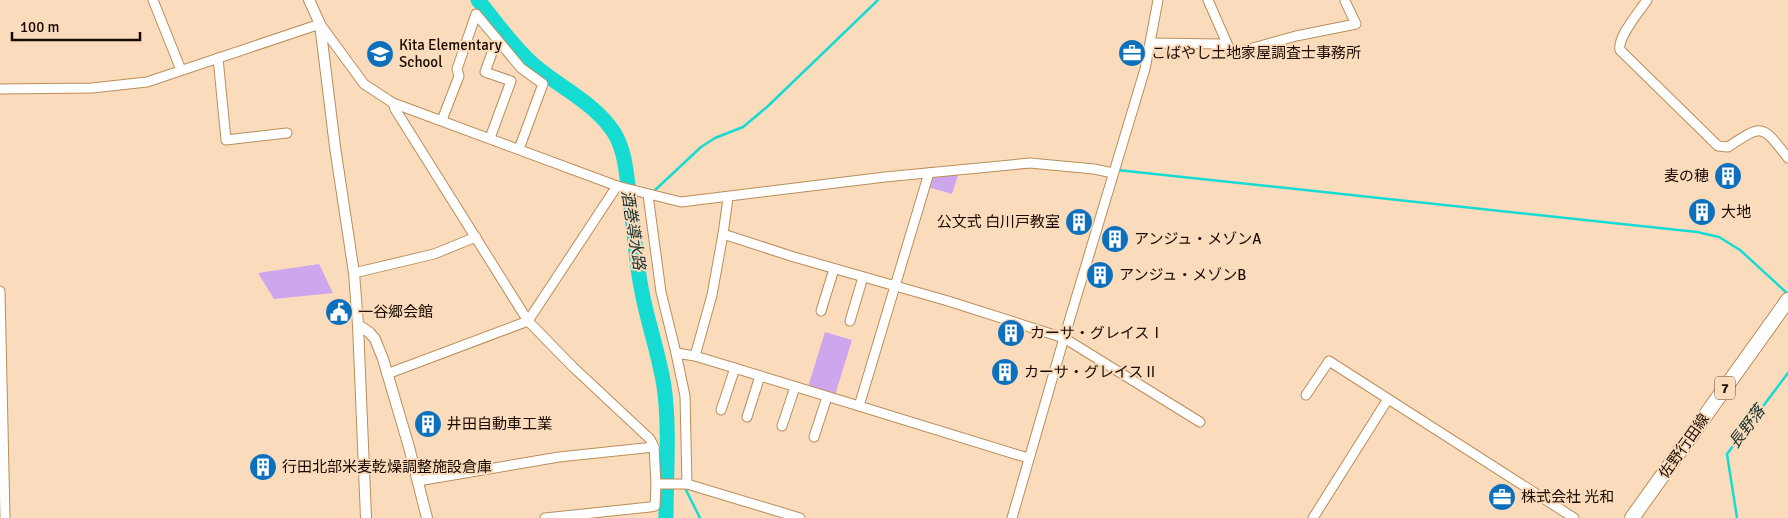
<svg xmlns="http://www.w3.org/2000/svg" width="1788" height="518" font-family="Signika,'Noto Sans JP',sans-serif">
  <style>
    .green { fill: #cda6ed }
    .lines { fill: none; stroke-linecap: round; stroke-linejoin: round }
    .stream { stroke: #16dbd2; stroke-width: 2.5 }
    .river { stroke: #16dbd2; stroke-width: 15 }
    .minor-casing { stroke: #bb8d59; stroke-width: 11 }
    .tertiary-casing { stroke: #bb8d59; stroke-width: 12 }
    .primary-casing { stroke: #bb8d59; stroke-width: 16 }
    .minor { stroke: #fff; stroke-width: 9 }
    .tertiary { stroke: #fff; stroke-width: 10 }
    .primary { stroke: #fff; stroke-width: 14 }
    .labels { text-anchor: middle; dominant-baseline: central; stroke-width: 4; stroke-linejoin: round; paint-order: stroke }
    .shield { fill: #fadcbd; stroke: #5c4839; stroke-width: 1 }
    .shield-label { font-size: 14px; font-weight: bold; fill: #190900 }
    .poi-label { font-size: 15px; fill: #190900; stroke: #fadcbd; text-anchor: start }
    .street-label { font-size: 15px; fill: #190900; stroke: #fadcbd }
    .water-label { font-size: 16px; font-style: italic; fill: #15302e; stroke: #fadcbd }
  </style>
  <rect width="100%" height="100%" fill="#fadcbd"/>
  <!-- green -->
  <g class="green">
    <polygon points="957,172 958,175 952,194 928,187 931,175"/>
    <polygon points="319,264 333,293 274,299 258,273"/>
    <polygon points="825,332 852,340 835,395 808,387"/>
  </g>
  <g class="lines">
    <!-- stream -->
    <g class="stream">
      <polyline points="1117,170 1697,232 1719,237 1740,250 1788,294"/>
      <polyline points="653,192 701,147 715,138 743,127 767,107 878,0"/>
      <polyline points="686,490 700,518"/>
      <polyline points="1737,518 1727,454 1788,373"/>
    </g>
    <!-- river -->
    <path class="river" d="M478,0C496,22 513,47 535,66C561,88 593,102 613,131C625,149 626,172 629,192C633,220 635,248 639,275C644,313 658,348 664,386C670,429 666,475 666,518"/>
    <!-- minor casing -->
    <g class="minor-casing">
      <g id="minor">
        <polyline points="153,0 181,70"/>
        <polyline points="1208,0 1229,48"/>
        <path d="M1647,0C1640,11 1617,37 1620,50L1718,146L1728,147C1764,123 1762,125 1788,158"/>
        <polyline points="1151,43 1221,44 1235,53 1296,36 1356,24 1345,1"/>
        <polyline points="218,58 226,140 287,133"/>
        <polyline points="0,89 92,88 147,82 320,24 364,84 393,103 617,186 681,202 885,177 1030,163 1094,169 1113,173"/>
        <polyline points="393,103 395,109 528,321 573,367 650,439 654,447"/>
        <polyline points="442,120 459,76 457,69 476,14 521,68 543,84 519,149"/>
        <polyline points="490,138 511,81 485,72 497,39"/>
        <polyline points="929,173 859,406 1028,458"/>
        <polyline points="648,195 661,292 676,353 685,396 687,484 800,518"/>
        <polyline points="728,198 723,234 794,257 948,301 1064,338 1200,422"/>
        <polyline points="354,273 434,254 476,237"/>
        <polyline points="0,291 5,518"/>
        <polyline points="821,311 834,269"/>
        <polyline points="850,321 863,277"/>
        <polyline points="676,353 695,356 859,406"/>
        <polyline points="695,356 712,295 723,234"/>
        <polyline points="387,374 528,321 617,186"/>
        <polyline points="1306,395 1329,361 1574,518"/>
        <polyline points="721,410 735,368"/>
        <polyline points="747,417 760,376"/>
        <polyline points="782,426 795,387"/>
        <polyline points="814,437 827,397"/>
        <polyline points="418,481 559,457 654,447 656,484 687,484"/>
        <polyline points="545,518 650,507 655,506 656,484"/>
        <polyline points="1012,518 1064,338 1145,69 1158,0"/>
        <polyline points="1313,518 1388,399"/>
      </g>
    </g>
    <!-- tertiary casing -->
    <g class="tertiary-casing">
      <g id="tertiary">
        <polyline points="309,0 320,24 335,147 354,273 358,325 366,518"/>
        <polyline points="358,325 369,332 375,339 383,359 409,447 427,518"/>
      </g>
    </g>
    <!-- primary casing -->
    <g class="primary-casing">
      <polyline id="primary" points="1632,518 1788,300"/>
    </g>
    <!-- minor -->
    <use href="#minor" class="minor"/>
    <!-- tertiary -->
    <use href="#tertiary" class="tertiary"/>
    <!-- primary -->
    <use href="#primary" class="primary"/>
  </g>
  <!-- icons -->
  <defs>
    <g id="office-disc" transform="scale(1.4375)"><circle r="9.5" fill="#0c70bc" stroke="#fadcbd"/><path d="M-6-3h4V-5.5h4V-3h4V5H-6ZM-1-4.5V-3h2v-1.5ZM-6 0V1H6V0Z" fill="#fff"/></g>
    <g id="school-disc" transform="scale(1.4375)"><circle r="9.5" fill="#0c70bc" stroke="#fadcbd"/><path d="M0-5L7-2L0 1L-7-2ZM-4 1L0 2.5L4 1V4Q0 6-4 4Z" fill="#fff"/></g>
    <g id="building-disc" transform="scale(1.4375)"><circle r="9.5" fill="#0c70bc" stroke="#fadcbd"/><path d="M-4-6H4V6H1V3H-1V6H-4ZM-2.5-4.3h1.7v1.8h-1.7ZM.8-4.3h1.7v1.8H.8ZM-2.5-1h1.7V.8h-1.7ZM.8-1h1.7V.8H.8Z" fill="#fff"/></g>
    <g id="civic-disc" transform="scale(1.4375)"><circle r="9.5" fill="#0c70bc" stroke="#fadcbd"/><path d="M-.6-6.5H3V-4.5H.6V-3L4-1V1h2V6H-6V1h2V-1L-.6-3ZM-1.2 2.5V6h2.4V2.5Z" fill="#fff"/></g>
  </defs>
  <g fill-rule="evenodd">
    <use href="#office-disc" x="1132" y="53"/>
    <use href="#school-disc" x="380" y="54"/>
    <use href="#building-disc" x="1728" y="176"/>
    <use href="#building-disc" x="1702" y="212"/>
    <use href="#building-disc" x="1079" y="222"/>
    <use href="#building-disc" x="1115" y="239"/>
    <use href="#building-disc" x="1100" y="275"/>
    <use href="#civic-disc" x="339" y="312"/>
    <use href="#building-disc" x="1011" y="333"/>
    <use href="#building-disc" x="1005" y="372"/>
    <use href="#building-disc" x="428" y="424"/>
    <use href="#building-disc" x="263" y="467"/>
    <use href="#office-disc" x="1502" y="497"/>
  </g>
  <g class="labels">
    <!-- shield labels -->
    <rect class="shield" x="1715" y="376.5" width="20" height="23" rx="4"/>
    <g class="shield-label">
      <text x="1725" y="388">7</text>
    </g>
    <!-- poi labels -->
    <g class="poi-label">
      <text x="399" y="45">Kita Elementary<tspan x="399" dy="17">School</tspan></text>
      <text x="1151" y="53">こばやし土地家屋調査士事務所</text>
      <text x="1709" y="176" text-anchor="end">麦の穂</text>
      <text x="1721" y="212">大地</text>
      <text x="1060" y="222" text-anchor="end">公文式 白川戸教室</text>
      <text x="1134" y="239">アンジュ・メゾンA</text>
      <text x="1119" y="275">アンジュ・メゾンB</text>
      <text x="358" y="312">一谷郷会館</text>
      <text x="1030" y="333">カーサ・グレイスⅠ</text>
      <text x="1024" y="372">カーサ・グレイスⅡ</text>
      <text x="447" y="424">井田自動車工業</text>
      <text x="282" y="467">行田北部米麦乾燥調整施設倉庫</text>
      <text x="1521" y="497">株式会社 光和</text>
    </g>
    <!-- street labels -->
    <g class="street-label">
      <text transform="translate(1684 446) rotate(-55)">佐野行田線</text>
    </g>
    <!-- water labels -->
    <g class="water-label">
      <text transform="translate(633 230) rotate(81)">酒巻導水路</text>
      <text transform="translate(1747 427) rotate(-53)">長野落</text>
    </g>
  </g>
  <!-- scale -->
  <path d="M12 32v8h128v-8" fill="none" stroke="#190900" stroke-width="2.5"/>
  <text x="20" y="32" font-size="15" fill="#190900" stroke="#fadcbd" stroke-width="4" paint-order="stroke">100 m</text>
</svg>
